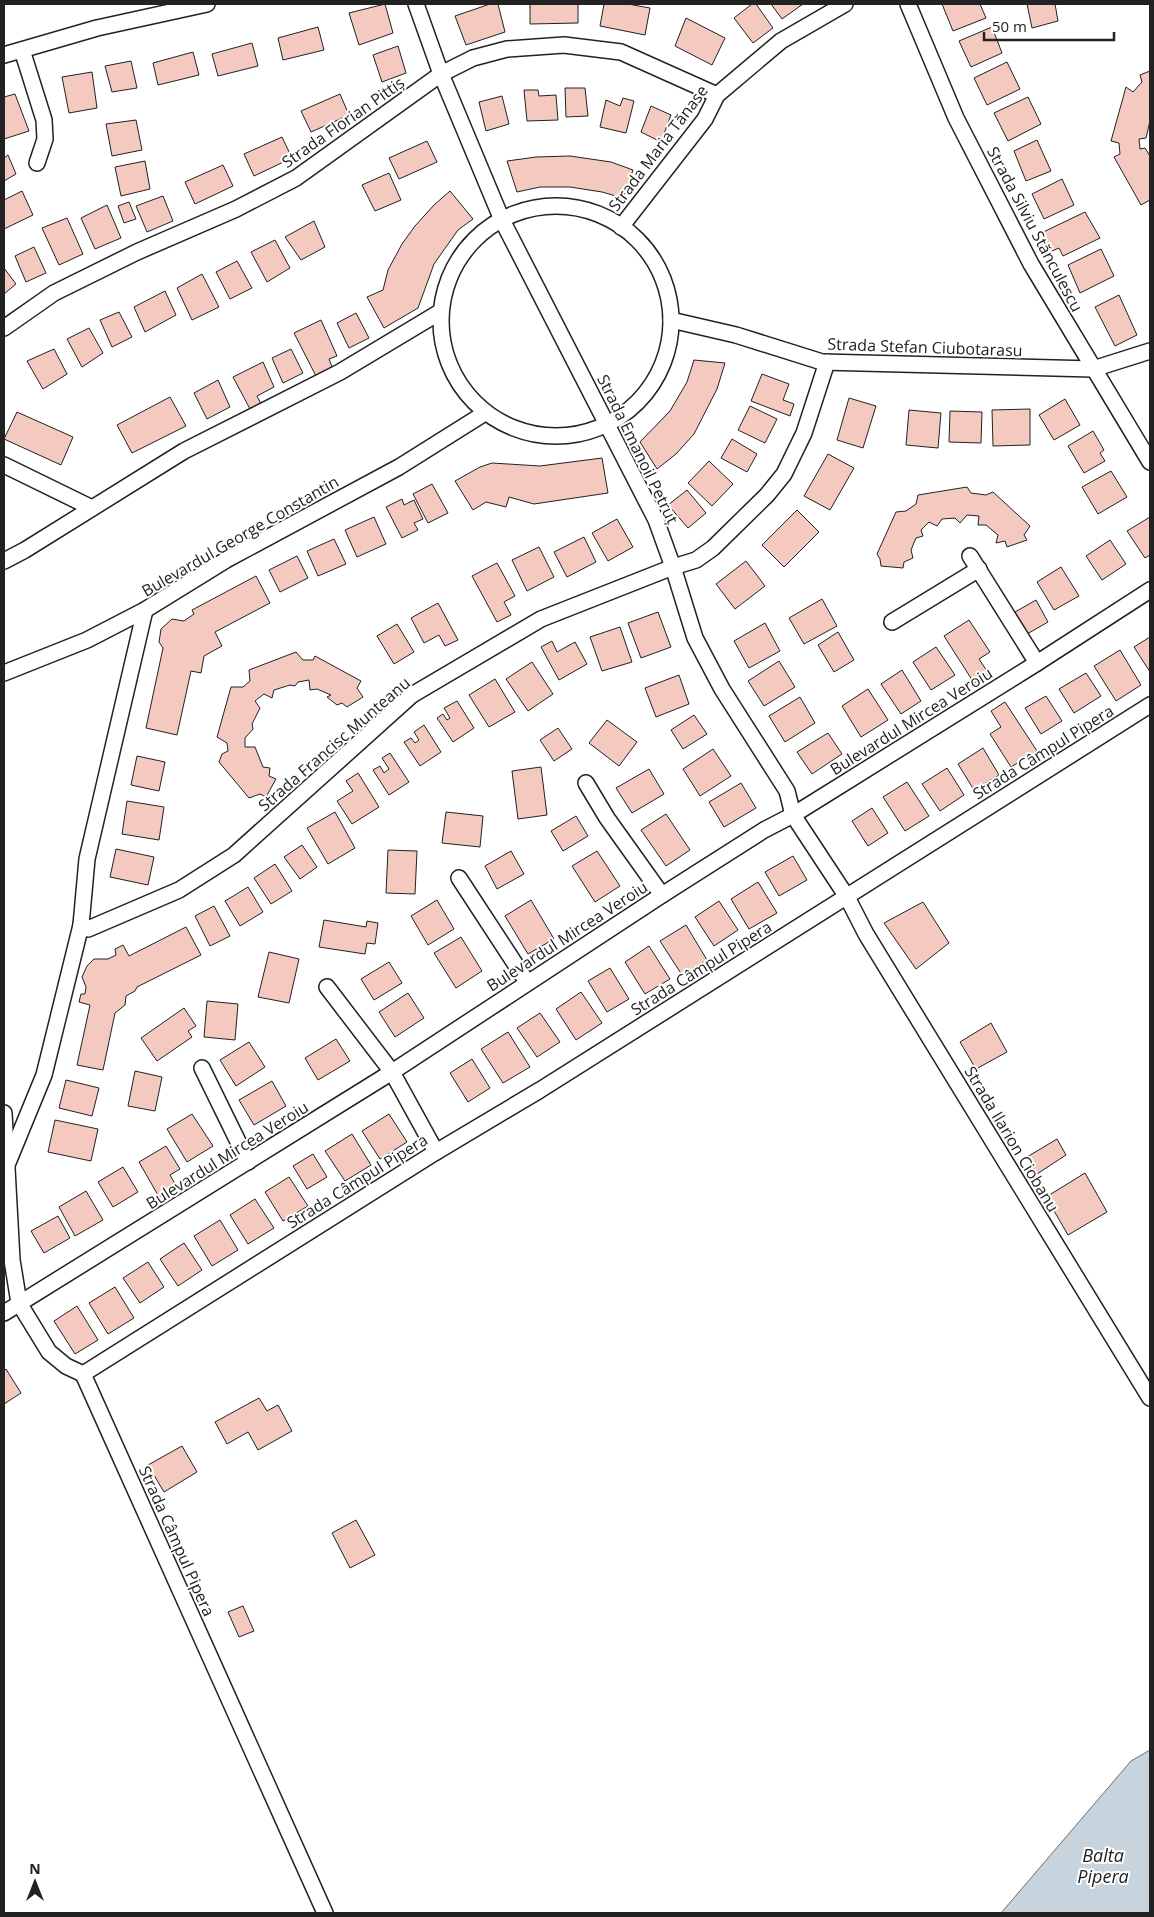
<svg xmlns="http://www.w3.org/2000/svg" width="1154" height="1917" font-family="'Open Sans',sans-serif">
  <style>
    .water { fill: #c7d3dd; stroke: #6f6f6f }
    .building { fill: #f3c9c0; stroke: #222 }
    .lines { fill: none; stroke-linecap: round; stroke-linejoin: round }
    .minor-casing { stroke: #222; stroke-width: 18 }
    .minor { stroke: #fff; stroke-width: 15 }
    .labels { text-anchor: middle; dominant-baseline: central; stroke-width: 4; stroke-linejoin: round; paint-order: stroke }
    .street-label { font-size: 16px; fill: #222; stroke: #fff }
    .water-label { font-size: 18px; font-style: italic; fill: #222; stroke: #fff }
  </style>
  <rect width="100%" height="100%" fill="#fff"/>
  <!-- water -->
  <polygon class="water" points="1150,1750 1150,1913 1001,1913 1131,1761"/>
  <!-- building -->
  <g class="building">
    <polygon points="385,4 393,33 359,45 349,13"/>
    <polygon points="490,4 498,4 505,32 466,45 455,16"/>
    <polygon points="530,4 578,4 578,23 530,24"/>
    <polygon points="604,4 628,4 650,8 645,35 600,26"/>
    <polygon points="752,4 756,4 773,28 753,43 734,18"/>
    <polygon points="771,4 803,4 782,19"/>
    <polygon points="942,4 980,4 986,18 953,31"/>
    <polygon points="1027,4 1055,4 1058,21 1032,28"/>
    <polygon points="686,18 725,38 712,65 675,46"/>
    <polygon points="318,27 324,50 283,60 278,38"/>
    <polygon points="992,27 1002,53 971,67 959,41"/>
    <polygon points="252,43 258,66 218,76 212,54"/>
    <polygon points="398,46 406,73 382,82 373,55"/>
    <polygon points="193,52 199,75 158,85 153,63"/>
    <polygon points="131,61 137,88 112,92 105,66"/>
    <polygon points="1007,62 1020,89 987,105 974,78"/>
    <polygon points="1150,71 1150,121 1146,138 1139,139 1140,149 1145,148 1150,156 1150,200 1141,205 1114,157 1120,154 1119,143 1111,141 1126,87 1133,92 1142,82 1140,75"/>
    <polygon points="92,72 97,108 69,113 62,77"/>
    <polygon points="565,88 585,88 588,116 566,117"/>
    <polygon points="524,90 538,90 539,96 556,95 558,120 527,121"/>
    <polygon points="15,94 29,131 4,139 4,97"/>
    <polygon points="340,94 349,115 311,132 301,111"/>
    <polygon points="502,96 509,124 486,131 479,102"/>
    <polygon points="1028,97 1041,124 1008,141 994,113"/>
    <polygon points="623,98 634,101 626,133 600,127 606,100 620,106"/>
    <polygon points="651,106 671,115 661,142 641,132"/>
    <polygon points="136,120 142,150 112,156 106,124"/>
    <polygon points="282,137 292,158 254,176 244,154"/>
    <polygon points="1037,140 1051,171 1026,181 1014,151"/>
    <polygon points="427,141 437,162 399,179 389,158"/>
    <polygon points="8,155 16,174 4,181 4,158"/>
    <polygon points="570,156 611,162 633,170 623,198 602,192 570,187 540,187 517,192 507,161 536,157"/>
    <polygon points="145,161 150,189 121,196 115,167"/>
    <polygon points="223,165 233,186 195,204 185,182"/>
    <polygon points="389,173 401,200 375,211 362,185"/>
    <polygon points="1062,179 1074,205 1044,219 1032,194"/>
    <polygon points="22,191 33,215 4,229 4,200"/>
    <polygon points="450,191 473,219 458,230 434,264 418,308 384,328 367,297 383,290 388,270 402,244 415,226 434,205"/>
    <polygon points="163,196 173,221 147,232 136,206"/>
    <polygon points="129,202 136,219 124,223 118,206"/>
    <polygon points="107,205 121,238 95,249 81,218"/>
    <polygon points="1085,212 1100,238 1063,256 1059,248 1045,254 1037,235"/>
    <polygon points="67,218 83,254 59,265 42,228"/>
    <polygon points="314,221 325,247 301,260 285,237"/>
    <polygon points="275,240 290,268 267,282 251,252"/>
    <polygon points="34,247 46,273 26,282 15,256"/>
    <polygon points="1101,249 1114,276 1080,293 1068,265"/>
    <polygon points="237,261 252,288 230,299 216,272"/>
    <polygon points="4,268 16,284 4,294"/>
    <polygon points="202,274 219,307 192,320 177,288"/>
    <polygon points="165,291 176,315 145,332 134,307"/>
    <polygon points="1119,295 1137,335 1115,346 1095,307"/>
    <polygon points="119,312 132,337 112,347 100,320"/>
    <polygon points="356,313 369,338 349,348 337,323"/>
    <polygon points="321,320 337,356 329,359 334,372 318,380 294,333"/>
    <polygon points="89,328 103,353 82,367 67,339"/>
    <polygon points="54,349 67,374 43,389 27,361"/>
    <polygon points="291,349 303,373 283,383 272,358"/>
    <polygon points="694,360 725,363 717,389 694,434 676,454 657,469 640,442 670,411 687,382"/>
    <polygon points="263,362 274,387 257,396 261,404 250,409 233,377"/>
    <polygon points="762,374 789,384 783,400 794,404 790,416 751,401"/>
    <polygon points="218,380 230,407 207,419 194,393"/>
    <polygon points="170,397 186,426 132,453 117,425"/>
    <polygon points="849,398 876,406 863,448 837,440"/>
    <polygon points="1065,399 1080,425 1054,440 1039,415"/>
    <polygon points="750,406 777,419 765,443 738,430"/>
    <polygon points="1030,409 1030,445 993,446 992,410"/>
    <polygon points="909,410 941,413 938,448 906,445"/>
    <polygon points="950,411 982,412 981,443 949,442"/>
    <polygon points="17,412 73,437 61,465 4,439"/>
    <polygon points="1093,431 1104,450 1100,453 1105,461 1084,473 1068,446"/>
    <polygon points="732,439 757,454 747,472 721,458"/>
    <polygon points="828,454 854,468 830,510 804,496"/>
    <polygon points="602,458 608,493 534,504 509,497 506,507 486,502 473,510 455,481 480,467 492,463 540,466"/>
    <polygon points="709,461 733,484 712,506 688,483"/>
    <polygon points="1111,471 1127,497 1098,514 1082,487"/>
    <polygon points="432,484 448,513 428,523 413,494"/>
    <polygon points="967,487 971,493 986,495 993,492 1030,526 1024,535 1027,540 1007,547 1005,541 996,543 998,535 986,525 978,525 979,516 967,515 960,523 955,518 942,519 937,526 929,522 921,530 923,536 916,538 911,550 913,558 904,562 903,568 881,566 880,559 877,554 896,512 906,511 916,504 918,495"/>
    <polygon points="687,490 706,513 688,528 668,505"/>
    <polygon points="402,499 404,505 414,500 423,519 414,523 418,530 402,538 386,507"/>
    <polygon points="797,510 819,532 784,567 762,545"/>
    <polygon points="374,517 386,544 357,557 345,530"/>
    <polygon points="1150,517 1150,555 1145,558 1127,531"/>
    <polygon points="617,519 633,547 608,561 592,533"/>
    <polygon points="584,537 596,562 567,577 554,552"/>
    <polygon points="334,539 346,564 318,576 307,551"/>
    <polygon points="1110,540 1126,564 1102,580 1086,556"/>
    <polygon points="539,547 554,577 527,591 512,560"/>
    <polygon points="297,556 308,578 280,592 269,570"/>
    <polygon points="746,561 765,586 735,609 716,584"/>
    <polygon points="497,563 515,596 504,602 511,615 497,622 472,576"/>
    <polygon points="1061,567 1079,596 1054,610 1037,582"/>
    <polygon points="256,576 270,603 215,632 222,646 204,656 201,673 191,671 177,735 146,728 163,648 159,642 161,629 172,619 184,621 194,614 192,610"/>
    <polygon points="822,599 837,626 804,644 789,618"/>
    <polygon points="1036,600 1048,622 1027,634 1015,612"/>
    <polygon points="438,603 458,640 445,646 439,635 424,643 411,618"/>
    <polygon points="658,612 671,647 641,658 628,623"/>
    <polygon points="969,620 990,652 979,659 989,674 974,683 944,636"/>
    <polygon points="765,623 780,651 749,668 734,641"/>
    <polygon points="397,624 414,652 394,664 377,636"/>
    <polygon points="620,627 632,662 602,671 590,637"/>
    <polygon points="838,632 854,660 834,672 818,645"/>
    <polygon points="1150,637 1150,672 1134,647"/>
    <polygon points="552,641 557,652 575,642 587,664 559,680 541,647"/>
    <polygon points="936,647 955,675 931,690 913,662"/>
    <polygon points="1120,650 1141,685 1116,701 1094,666"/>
    <polygon points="296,652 303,660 313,660 315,656 361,681 357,688 363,697 347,707 342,703 337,705 327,697 331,695 317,689 310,690 309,680 298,682 295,686 290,685 274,690 272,698 264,694 255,701 260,708 252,724 253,729 245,738 245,747 255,747 263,767 270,768 269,776 276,779 266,797 260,794 249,798 219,762 222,754 228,751 227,743 217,737 231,687 243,687 250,681 249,670"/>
    <polygon points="779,661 795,687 764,706 748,681"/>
    <polygon points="532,662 553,694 528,711 506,679"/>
    <polygon points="902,670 921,701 901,714 881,684"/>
    <polygon points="1086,673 1101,696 1074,713 1059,689"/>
    <polygon points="679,675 689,704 656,717 645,688"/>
    <polygon points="495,679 515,712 489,727 469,695"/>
    <polygon points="868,689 888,720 861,737 842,706"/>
    <polygon points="1046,696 1062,721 1041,734 1025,708"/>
    <polygon points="800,697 815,723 785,742 769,716"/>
    <polygon points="457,701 474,728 453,742 437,718 443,714 447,720 450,718 444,708"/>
    <polygon points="1005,702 1037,751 1011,767 990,734 1001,727 991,711"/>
    <polygon points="694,715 707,734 683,749 671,730"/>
    <polygon points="607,720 637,742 619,766 589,743"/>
    <polygon points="424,725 441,752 420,766 404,742 411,738 415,743 419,740 414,732"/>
    <polygon points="558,728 572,749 554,761 540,740"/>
    <polygon points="828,733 842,754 812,774 797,752"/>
    <polygon points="983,748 999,775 974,790 958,764"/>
    <polygon points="713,749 731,776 700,796 683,769"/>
    <polygon points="390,753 409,782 389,795 373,770 380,766 384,773 389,769 382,758"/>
    <polygon points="137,756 165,762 159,791 131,785"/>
    <polygon points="541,767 547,815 518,819 512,771"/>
    <polygon points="947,768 964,795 940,811 922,784"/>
    <polygon points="649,769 664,794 632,813 616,788"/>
    <polygon points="358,773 379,807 352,824 337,801 353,791 346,781"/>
    <polygon points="907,782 929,816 905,831 883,797"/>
    <polygon points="741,783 756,808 724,827 709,802"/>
    <polygon points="127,801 164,807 159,840 122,834"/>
    <polygon points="872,808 888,833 868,846 852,821"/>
    <polygon points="335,812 355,848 328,864 307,828"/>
    <polygon points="446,812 483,816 480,847 442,843"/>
    <polygon points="666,814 690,850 666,866 641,830"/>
    <polygon points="576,816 588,836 563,851 551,831"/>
    <polygon points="302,845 317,867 300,879 284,857"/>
    <polygon points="116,849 154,857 148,885 110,877"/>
    <polygon points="388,850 417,851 415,894 386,893"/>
    <polygon points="511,851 524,874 497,889 485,866"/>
    <polygon points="597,851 620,886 595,902 572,866"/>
    <polygon points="793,856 807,880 779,896 765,872"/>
    <polygon points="275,864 292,891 271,904 254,878"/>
    <polygon points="758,882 777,913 749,929 731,899"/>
    <polygon points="248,887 263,912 240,926 225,901"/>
    <polygon points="437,900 454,929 428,945 411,916"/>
    <polygon points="531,900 554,939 528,954 505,916"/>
    <polygon points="719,901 738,930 714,946 695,917"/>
    <polygon points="923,902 949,943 916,969 884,923"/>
    <polygon points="214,906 230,936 210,946 195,916"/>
    <polygon points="324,920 366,927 367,921 378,923 375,944 367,943 365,954 319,947"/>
    <polygon points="686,925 707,960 682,975 660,941"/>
    <polygon points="186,927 201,955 137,987 135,991 126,996 125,1005 115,1013 103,1070 77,1065 90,1005 79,1002 81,994 85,994 86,987 82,977 87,966 94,959 108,959 116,955 115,949 123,945 129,956"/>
    <polygon points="461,937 482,971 456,988 434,953"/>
    <polygon points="649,946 670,979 645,994 625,962"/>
    <polygon points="269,952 299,959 289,1003 258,997"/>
    <polygon points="389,962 402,983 374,1000 361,979"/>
    <polygon points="610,968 629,999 607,1012 588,981"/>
    <polygon points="581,992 602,1023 576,1040 556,1009"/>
    <polygon points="408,993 424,1018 395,1037 379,1012"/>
    <polygon points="207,1001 238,1004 235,1040 204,1037"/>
    <polygon points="184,1008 196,1026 188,1031 192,1037 157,1061 141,1038"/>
    <polygon points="540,1013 560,1042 537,1057 517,1028"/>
    <polygon points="991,1023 1007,1052 976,1069 960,1042"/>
    <polygon points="508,1032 530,1067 503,1083 481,1049"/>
    <polygon points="336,1039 350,1061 318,1080 305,1058"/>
    <polygon points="249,1042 265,1067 236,1086 220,1060"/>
    <polygon points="472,1059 490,1088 468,1102 450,1073"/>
    <polygon points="135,1071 162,1077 155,1111 128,1106"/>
    <polygon points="66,1080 99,1088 92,1116 59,1108"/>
    <polygon points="272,1081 286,1106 254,1125 239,1100"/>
    <polygon points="192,1114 213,1146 187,1162 167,1129"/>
    <polygon points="389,1114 407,1142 380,1159 362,1131"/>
    <polygon points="55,1120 98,1129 91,1161 48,1152"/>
    <polygon points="352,1134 371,1165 345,1181 325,1151"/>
    <polygon points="1057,1139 1066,1155 1037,1174 1027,1157"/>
    <polygon points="166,1146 180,1169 170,1175 177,1187 159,1197 139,1162"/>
    <polygon points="313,1154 327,1177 307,1189 293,1166"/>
    <polygon points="123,1167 138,1192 113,1207 98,1182"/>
    <polygon points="1085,1173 1107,1212 1068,1235 1046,1197"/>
    <polygon points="289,1177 308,1206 283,1221 265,1192"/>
    <polygon points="86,1191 103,1220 75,1236 59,1207"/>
    <polygon points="255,1199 274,1228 248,1244 230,1215"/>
    <polygon points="58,1216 70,1238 44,1253 31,1231"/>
    <polygon points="220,1220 238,1250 212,1266 194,1236"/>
    <polygon points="184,1243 202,1270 178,1286 160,1259"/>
    <polygon points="148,1262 164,1287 140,1303 123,1278"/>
    <polygon points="115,1287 134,1318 108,1334 89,1303"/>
    <polygon points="77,1306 98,1340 75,1354 54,1321"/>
    <polygon points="6,1369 21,1393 4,1404 4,1371"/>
    <polygon points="259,1398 267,1411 278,1405 292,1431 258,1450 248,1432 227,1444 215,1422"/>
    <polygon points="182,1446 197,1472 164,1492 148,1465"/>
    <polygon points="356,1520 375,1555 350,1568 332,1533"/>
    <polygon points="243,1606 254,1631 239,1637 228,1612"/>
  </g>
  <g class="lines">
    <!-- minor casing -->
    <g class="minor-casing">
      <g id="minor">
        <polyline points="416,4 441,74 502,220 656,520 673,567 695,638 722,689 787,791 793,815 847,897 866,934 1150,1398"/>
        <polyline points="908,4 956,118 1031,264 1150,462"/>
        <polyline points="22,50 44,120 45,139 37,163"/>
        <polyline points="4,55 97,28 207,4"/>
        <circle cx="556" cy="321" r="115"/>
        <polyline points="621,227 705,119 717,95 781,41 845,4"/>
        <polyline points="671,320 736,335 822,362 1093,369 1150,351"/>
        <polyline points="4,328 54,293 137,252 236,209 296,178 441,74 473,58 507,49 564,45 621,52 717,95"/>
        <polyline points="4,465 92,508"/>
        <polyline points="970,556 1037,663"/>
        <polyline points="4,561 25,550 184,451 340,372 440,312"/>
        <polyline points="892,622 979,569"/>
        <polyline points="4,673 87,640 145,610 226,560 399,467 485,413"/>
        <polyline points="586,783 607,818 662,895"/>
        <polyline points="459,878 527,982"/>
        <polyline points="81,925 88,929 179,890 234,855 412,695 541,619 673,567 696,560 713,548 767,495 784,474 804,433 827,362"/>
        <polyline points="327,987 392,1072 436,1152"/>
        <polyline points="202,1068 248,1162"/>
        <polyline points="4,1113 12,1260 19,1303 49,1352 66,1366 83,1374"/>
        <polyline points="7,1165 44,1075 81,925 87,859 145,610"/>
        <polyline points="4,1313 392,1072 662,895 764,830 793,815 1037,663 1150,590"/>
        <polyline points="83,1374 436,1152 540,1090 1150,705"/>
        <polyline points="83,1374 325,1913"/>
      </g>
    </g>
    <!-- minor -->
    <use href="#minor" class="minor"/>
  </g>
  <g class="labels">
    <!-- street labels -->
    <g class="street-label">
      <text transform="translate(343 122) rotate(-35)">Strada Florian Pittiș</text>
      <text transform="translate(658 148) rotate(-53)">Strada Maria Tănase</text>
      <text transform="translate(1035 229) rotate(62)">Strada Silviu Stănculescu</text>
      <text transform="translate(925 347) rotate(2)">Strada Stefan Ciubotarasu</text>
      <text transform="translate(638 449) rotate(64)">Strada Emanoil Petruț</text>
      <text transform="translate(240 536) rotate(-30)">Bulevardul George Constantin</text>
      <text transform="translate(911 721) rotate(-32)">Bulevardul Mircea Veroiu</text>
      <text transform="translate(334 744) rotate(-41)">Strada Francisc Munteanu</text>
      <text transform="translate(1043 752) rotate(-32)">Strada Câmpul Pipera</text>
      <text transform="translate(567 936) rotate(-33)">Bulevardul Mircea Veroiu</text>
      <text transform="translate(701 968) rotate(-32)">Strada Câmpul Pipera</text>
      <text transform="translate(1012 1139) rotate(59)">Strada Ilarion Ciobanu</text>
      <text transform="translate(227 1155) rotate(-32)">Bulevardul Mircea Veroiu</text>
      <text transform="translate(357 1181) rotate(-32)">Strada Câmpul Pipera</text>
      <text transform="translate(177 1541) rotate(66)">Strada Câmpul Pipera</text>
    </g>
    <!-- water labels -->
    <g class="water-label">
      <text x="1103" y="1855">Balta<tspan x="1103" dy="21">Pipera</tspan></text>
    </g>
  </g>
  <!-- border -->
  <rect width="1154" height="1917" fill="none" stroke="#222222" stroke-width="10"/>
  <!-- north arrow -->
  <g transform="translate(35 1882)" stroke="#ffffff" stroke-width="4" paint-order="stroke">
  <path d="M0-4L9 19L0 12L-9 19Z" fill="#222222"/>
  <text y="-8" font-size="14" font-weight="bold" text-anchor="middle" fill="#222222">N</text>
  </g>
  <!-- scale -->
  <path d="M984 32v8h130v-8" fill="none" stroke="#222222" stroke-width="2.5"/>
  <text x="992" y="32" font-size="15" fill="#222222" stroke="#ffffff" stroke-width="4" paint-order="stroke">50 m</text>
</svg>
